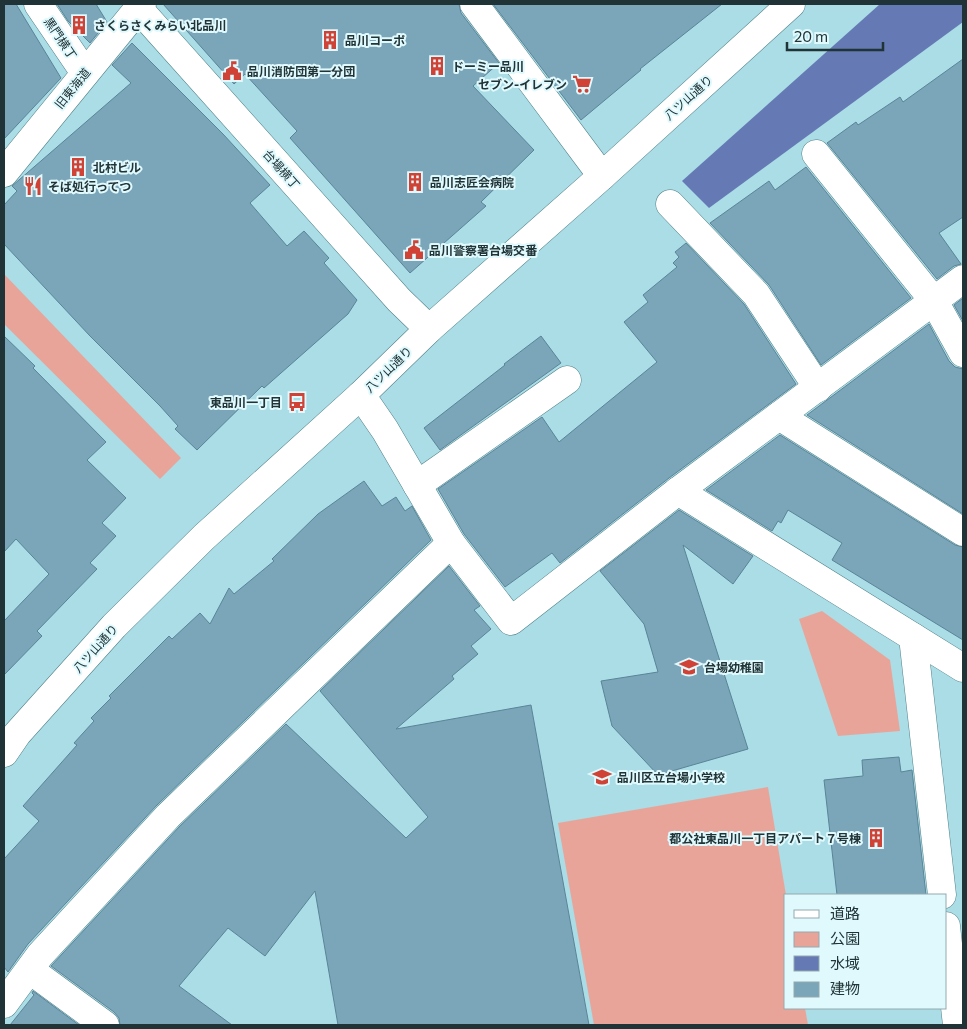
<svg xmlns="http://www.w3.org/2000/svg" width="967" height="1029" font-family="Commissioner,'Noto Sans JP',sans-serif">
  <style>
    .green { fill: #e9a499 }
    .water { fill: #6579b5 }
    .building { fill: #7ba5b9; stroke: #5b8497 }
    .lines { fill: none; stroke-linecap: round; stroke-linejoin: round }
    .minor-casing { stroke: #508088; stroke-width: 29 }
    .minor { stroke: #fff; stroke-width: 28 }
    .labels { text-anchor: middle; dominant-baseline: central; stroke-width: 4; stroke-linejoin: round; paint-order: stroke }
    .poi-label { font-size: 12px; font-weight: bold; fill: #203437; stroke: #e0f9fd; text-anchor: start }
    .street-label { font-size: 12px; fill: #203437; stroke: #e0f9fd }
  </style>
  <rect width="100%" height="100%" fill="#aadde6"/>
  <!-- green -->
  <g class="green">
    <polygon points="4,274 181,458 160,479 4,324"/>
    <polygon points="822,611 890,660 900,731 838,736 799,619"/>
    <polygon points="768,787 786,895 786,1008 805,1008 808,1025 594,1025 558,823"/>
  </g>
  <!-- water -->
  <polygon class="water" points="880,4 963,4 963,22 709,208 682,181"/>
  <!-- building -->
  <g class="building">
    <polygon points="4,4 16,4 61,78 4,139"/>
    <polygon points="57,4 96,4 107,22 90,43 68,21"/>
    <polygon points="163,4 459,4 461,13 499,63 473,86 534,150 481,202 486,206 410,273 290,138 297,131 245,74 234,84"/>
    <polygon points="493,4 722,4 640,69 641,70 581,120"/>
    <polygon points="132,43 223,134 270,185 250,203 287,246 304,231 329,258 324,263 357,300 348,314 264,388 262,386 197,450 175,429 178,426 160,406 90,336 4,244 4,205 17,191 12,186 131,83 112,65"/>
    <polygon points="963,59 963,217 939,233 961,264 954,266 937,279 827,143 856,122 858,125 900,97 903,102"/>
    <polygon points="806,167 911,298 821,365 769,285 710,223 769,181 775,190"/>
    <polygon points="686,243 744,304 796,384 669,478 560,563 552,553 505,587 464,534 438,489 542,417 559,442 657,362 624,322 648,302 643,295 677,267 673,263 679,257 675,252"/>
    <polygon points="963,298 963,321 954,305"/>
    <polygon points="929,324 949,361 955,367 963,369 963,514 807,415"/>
    <polygon points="4,336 35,366 33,368 106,442 87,460 126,498 102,523 116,536 90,563 97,569 37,631 42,636 4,675 4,621 49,574 16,539 4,552"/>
    <polygon points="541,336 561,363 440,450 424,428 505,365 504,364"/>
    <polygon points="780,435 955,545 963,547 963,640 832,560 842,543 788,510 781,523 778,521 772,531 706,490"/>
    <polygon points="364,481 382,506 396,497 405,511 412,506 431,540 157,805 28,944 8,972 4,967 4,859 39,821 23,806 77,745 74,743 94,721 91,718 111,698 109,696 169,636 172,639 200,613 210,624 229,588 234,594 274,561 272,559 318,514"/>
    <polygon points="679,510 753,556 733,584 683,545 748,749 658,775 612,726 601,681 658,672 644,624 600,571"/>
    <polygon points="449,566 480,606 474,610 491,629 471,646 478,654 452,676 454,679 396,729 531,705 589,1025 338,1025 315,891 265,956 228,928 179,986 232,1025 120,1025 119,1018 114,1012 51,966 179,827 286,724 406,838 428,817 320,691"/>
    <polygon points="899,757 901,772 912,770 926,895 837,895 824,780 863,776 862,760"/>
    <polygon points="33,991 79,1025 10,1025 34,995 32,993"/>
  </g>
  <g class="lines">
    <!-- minor casing -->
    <g class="minor-casing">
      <g id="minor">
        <polyline points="38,4 85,73"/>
        <polyline points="474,4 602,176"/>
        <polyline points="138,8 399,300 429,329"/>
        <polyline points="816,154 934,301 963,353"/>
        <polyline points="4,173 142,4"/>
        <polyline points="670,204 756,294 818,388"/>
        <polyline points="361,395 385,430 451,543 511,621 678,491 963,279"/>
        <polyline points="779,416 963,532"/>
        <polyline points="417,485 567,380"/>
        <polyline points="678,491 963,668"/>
        <polyline points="913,637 942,895"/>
        <polyline points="4,753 17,734 114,626 204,537 361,395 429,329 602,176 791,4"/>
        <polyline points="946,926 957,1025"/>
        <polyline points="30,970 105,1025"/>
        <polyline points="4,1004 40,955 168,816 451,543"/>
      </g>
    </g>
    <!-- minor -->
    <use href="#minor" class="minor"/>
  </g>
  <!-- icons -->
  <defs>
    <g id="building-bare" transform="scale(1.5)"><path d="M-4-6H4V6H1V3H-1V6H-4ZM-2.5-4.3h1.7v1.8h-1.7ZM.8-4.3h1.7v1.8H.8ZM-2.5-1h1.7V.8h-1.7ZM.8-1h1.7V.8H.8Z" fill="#cf4235" stroke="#e0f9fd" stroke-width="2.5" paint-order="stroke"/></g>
    <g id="civic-bare" transform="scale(1.5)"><path d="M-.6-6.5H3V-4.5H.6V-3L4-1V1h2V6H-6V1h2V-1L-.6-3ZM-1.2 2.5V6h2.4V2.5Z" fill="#cf4235" stroke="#e0f9fd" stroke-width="2.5" paint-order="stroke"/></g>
    <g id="supermarket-bare" transform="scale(1.5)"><path d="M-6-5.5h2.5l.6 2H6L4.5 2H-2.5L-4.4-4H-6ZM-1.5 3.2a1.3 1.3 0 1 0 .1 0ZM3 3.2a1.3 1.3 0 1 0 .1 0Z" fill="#cf4235" stroke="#e0f9fd" stroke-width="2.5" paint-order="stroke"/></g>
    <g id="restaurant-bare" transform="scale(1.5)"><path d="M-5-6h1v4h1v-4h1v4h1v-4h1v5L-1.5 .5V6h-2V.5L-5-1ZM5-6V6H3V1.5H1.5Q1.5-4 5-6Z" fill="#cf4235" stroke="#e0f9fd" stroke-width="2.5" paint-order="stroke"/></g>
    <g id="bus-bare" transform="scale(1.5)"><path d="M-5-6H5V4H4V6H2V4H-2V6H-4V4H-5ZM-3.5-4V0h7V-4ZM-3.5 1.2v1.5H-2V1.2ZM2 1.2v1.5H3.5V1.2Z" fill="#cf4235" stroke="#e0f9fd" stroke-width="2.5" paint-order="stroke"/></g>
    <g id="school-bare" transform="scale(1.5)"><path d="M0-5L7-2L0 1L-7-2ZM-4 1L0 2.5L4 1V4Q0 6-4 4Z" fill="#cf4235" stroke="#e0f9fd" stroke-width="2.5" paint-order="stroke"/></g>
  </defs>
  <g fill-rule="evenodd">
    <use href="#building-bare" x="79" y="25"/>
    <use href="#building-bare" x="330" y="40"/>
    <use href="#building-bare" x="437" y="66"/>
    <use href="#civic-bare" x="232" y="71"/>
    <use href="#supermarket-bare" x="582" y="84"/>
    <use href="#building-bare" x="78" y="167"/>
    <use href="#building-bare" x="415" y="182"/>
    <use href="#restaurant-bare" x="33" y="186"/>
    <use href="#civic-bare" x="414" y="250"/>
    <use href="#bus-bare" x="297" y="402"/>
    <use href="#school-bare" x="689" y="667"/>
    <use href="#school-bare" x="602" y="777"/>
    <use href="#building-bare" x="876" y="838"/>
  </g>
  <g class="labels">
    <!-- poi labels -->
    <g class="poi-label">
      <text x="94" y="25">さくらさくみらい北品川</text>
      <text x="345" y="40">品川コーポ</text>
      <text x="452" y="66">ドーミー品川</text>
      <text x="247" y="71">品川消防団第一分団</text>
      <text x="567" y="84" text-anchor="end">セブン-イレブン</text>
      <text x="93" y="167">北村ビル</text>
      <text x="430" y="182">品川志匠会病院</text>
      <text x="48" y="186">そば処行ってつ</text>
      <text x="429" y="250">品川警察署台場交番</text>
      <text x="282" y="402" text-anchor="end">東品川一丁目</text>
      <text x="704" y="667">台場幼稚園</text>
      <text x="617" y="777">品川区立台場小学校</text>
      <text x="861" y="838" text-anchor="end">都公社東品川一丁目アパート７号棟</text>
    </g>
    <!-- street labels -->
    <g class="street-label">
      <text transform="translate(61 38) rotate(56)">黒門横丁</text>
      <text transform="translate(72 88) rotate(-51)">旧東海道</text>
      <text transform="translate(688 97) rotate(-42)">八ツ山通り</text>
      <text transform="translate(282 169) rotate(48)">台場横丁</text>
      <text transform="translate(388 369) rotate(-44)">八ツ山通り</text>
      <text transform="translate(95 648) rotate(-48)">八ツ山通り</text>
    </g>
  </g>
  <!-- border -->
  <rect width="967" height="1029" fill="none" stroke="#203437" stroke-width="10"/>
  <!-- legend -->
  <rect x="784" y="894" width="162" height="115" fill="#e0f9fd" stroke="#93aaae"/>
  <rect x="794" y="910" width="25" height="8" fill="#ffffff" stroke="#93aaae"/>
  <text x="830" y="919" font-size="15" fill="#203437">道路</text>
  <rect x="794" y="932" width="25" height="15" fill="#e9a499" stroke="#93aaae"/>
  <text x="830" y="944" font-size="15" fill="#203437">公園</text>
  <rect x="794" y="956" width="25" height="15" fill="#6579b5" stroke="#93aaae"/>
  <text x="830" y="969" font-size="15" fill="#203437">水域</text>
  <rect x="794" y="982" width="25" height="15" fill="#7ba5b9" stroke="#93aaae"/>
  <text x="830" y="994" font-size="15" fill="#203437">建物</text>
  <!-- scale -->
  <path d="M787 42v8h96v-8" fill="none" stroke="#203437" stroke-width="2.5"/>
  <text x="794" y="42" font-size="15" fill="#203437" stroke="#e0f9fd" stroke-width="4" paint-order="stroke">20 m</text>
</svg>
